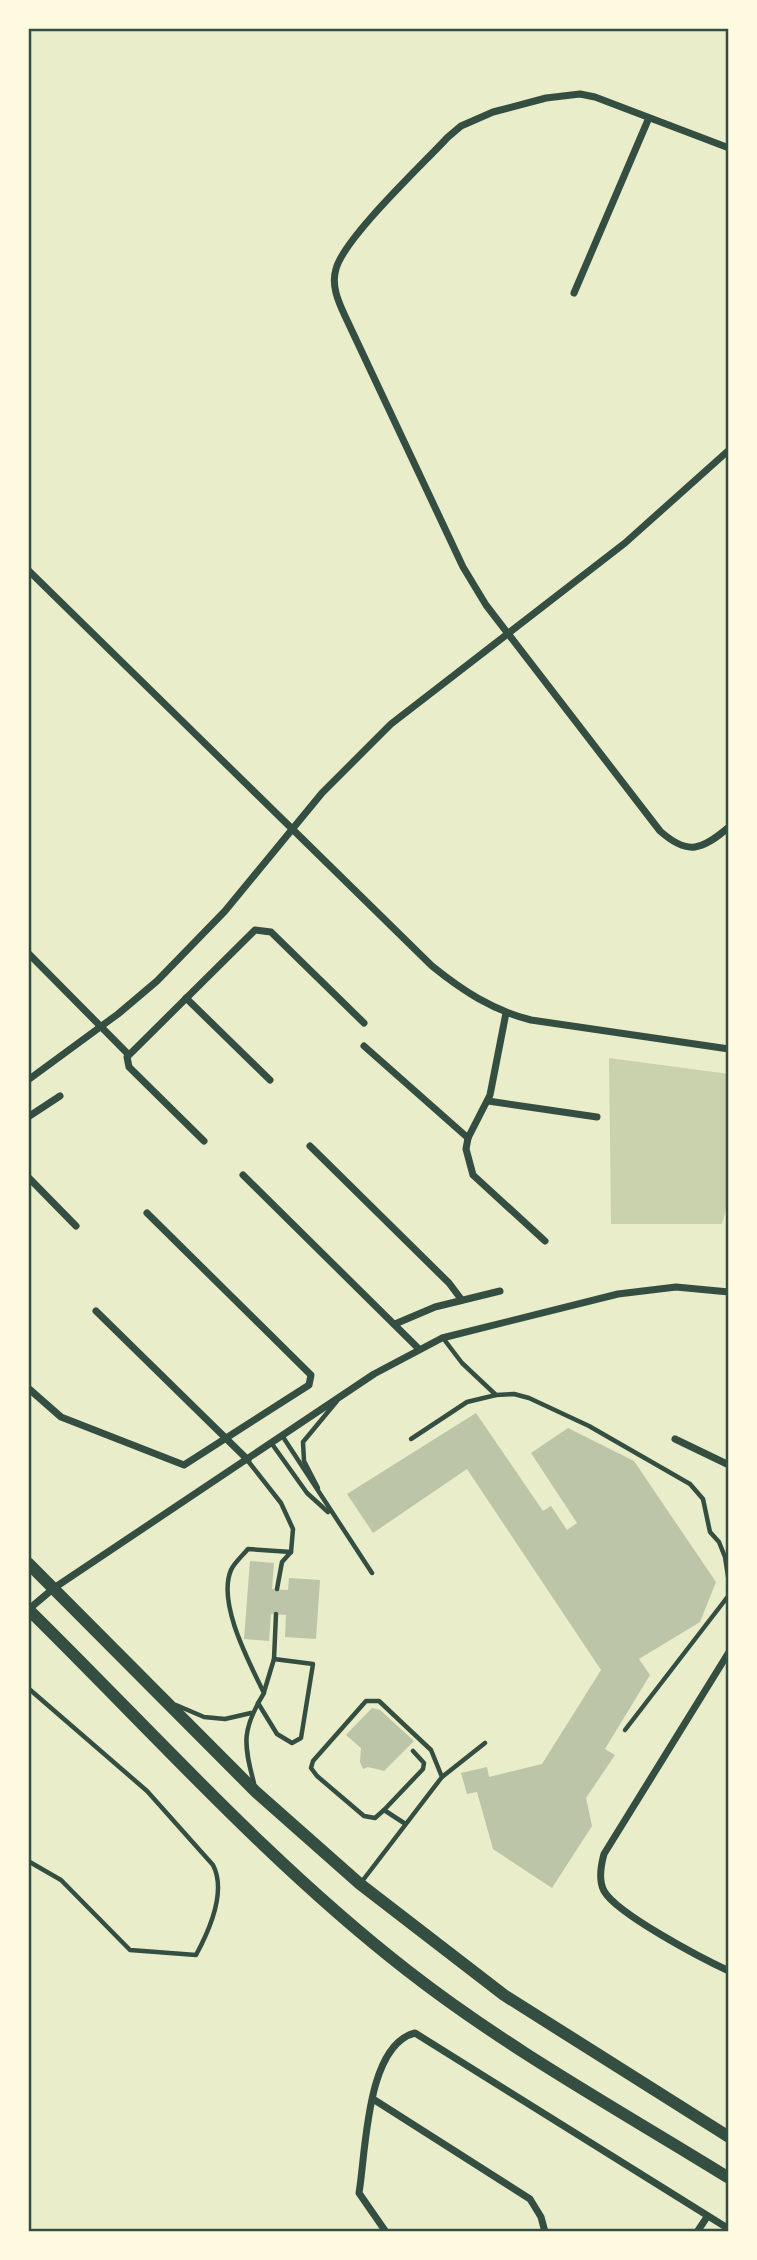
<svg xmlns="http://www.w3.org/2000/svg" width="757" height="2260" font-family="Raleway,sans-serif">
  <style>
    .green { fill: #cad2ad }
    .building { fill: #bcc5a7 }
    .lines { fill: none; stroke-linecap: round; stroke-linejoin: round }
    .service { stroke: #344e41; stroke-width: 4.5 }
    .minor { stroke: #344e41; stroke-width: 7 }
    .tertiary { stroke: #344e41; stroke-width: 12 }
    .neatline { fill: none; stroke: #344e41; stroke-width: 2.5 }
  </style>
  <rect width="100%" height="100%" fill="#e9edc9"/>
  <!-- green -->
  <polygon class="green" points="609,1058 729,1074 729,1198 722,1224 611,1224"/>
  <!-- building -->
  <g class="building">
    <polygon points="476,1413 543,1511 551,1506 567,1530 577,1523 531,1453 568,1428 634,1461 716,1582 700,1622 639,1659 650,1675 605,1749 615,1755 586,1798 592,1826 552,1888 493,1849 477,1792 467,1794 461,1773 487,1767 489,1777 542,1764 601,1670 467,1469 373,1533 347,1494"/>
    <polygon points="250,1561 274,1563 272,1589 288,1590 289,1578 320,1580 316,1639 285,1637 286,1615 271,1614 269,1641 244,1639"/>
    <polygon points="372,1708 380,1710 414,1741 384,1771 368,1767 363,1769 360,1762 361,1748 346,1735"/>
  </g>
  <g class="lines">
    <!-- service -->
    <g class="service">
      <polyline points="443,1338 462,1363 496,1395 514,1394 529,1398 589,1426 690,1484 703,1499 710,1532 719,1542 725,1557 729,1583"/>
      <polyline points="283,1437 372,1573"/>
      <polyline points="411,1439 467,1402 496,1395"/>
      <polyline points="272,1444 307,1493 328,1512"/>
      <polyline points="248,1461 281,1503 293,1529 291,1552 282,1562 277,1589"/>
      <polyline points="318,1488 304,1461 303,1442 337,1401"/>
      <path d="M28,1688L147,1791L213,1865C227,1892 209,1931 196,1955L130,1950L61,1880L28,1861"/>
      <polyline points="264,1692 274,1659 276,1614"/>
      <polyline points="258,1703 277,1734 292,1743 301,1738 313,1664 274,1659"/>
      <polyline points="176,1705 204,1717 225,1719 251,1713"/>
      <polyline points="625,1730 729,1595"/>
      <path d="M254,1783C243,1743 242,1729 264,1693C249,1662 217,1603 231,1570C234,1563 243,1555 248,1549L291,1552"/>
      <polyline points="384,1810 423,1769 424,1763 413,1751"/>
      <polyline points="404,1823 384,1810 375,1818 364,1816 317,1776 311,1768 313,1761 366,1701 379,1701 431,1750 442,1777"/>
      <polyline points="360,1884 442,1777 485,1743"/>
    </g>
    <!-- minor -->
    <g class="minor">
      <path d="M729,148L595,97L580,94L546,98L493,112L461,126L448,137C423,164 344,238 336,269C331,285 338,301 345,316L463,567L486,605L660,831C688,856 702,850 729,827"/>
      <polyline points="574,293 648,120"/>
      <path d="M28,570L432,966C463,991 492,1010 531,1020L729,1049"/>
      <polyline points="28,953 128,1054"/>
      <polyline points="186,998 270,1080"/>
      <polyline points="506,1013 490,1095 468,1138 466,1149 473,1175 545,1241"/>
      <polyline points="364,1046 468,1138"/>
      <polyline points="28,1080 118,1014 157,981 225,911 322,793 391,724 625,543 729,450"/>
      <polyline points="488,1101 597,1117"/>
      <polyline points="28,1117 60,1096"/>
      <polyline points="204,1141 129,1067 127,1057 255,930 271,932 364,1023"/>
      <polyline points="310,1146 449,1283 461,1299"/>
      <polyline points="243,1175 418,1348"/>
      <polyline points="28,1177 76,1226"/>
      <polyline points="96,1311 248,1460"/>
      <polyline points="395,1324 435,1307 500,1291"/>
      <polyline points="28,1388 61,1417 184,1465 309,1385 311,1375 147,1213"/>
      <polyline points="675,1439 729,1465"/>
      <polyline points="29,1609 54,1588 374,1374 442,1338 618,1294 676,1287 729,1292"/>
      <path d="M729,1652L604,1854C601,1865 598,1880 604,1891C617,1914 703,1959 729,1971"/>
      <polyline points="373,2099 530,2199 541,2217 545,2232"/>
      <path d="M386,2232L359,2193C366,2152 366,2045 415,2033L729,2229"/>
      <polyline points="697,2232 707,2217"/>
    </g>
    <!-- tertiary -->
    <g class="tertiary">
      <polyline points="28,1563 256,1792 360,1884 504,1995 729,2137"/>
      <path d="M28,1609C152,1731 270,1864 408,1971C508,2049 621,2111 729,2178"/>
    </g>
  </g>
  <!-- border -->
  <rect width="757" height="2260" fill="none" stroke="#fefae0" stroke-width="60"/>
  <rect x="30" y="30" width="697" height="2200" class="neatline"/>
</svg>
